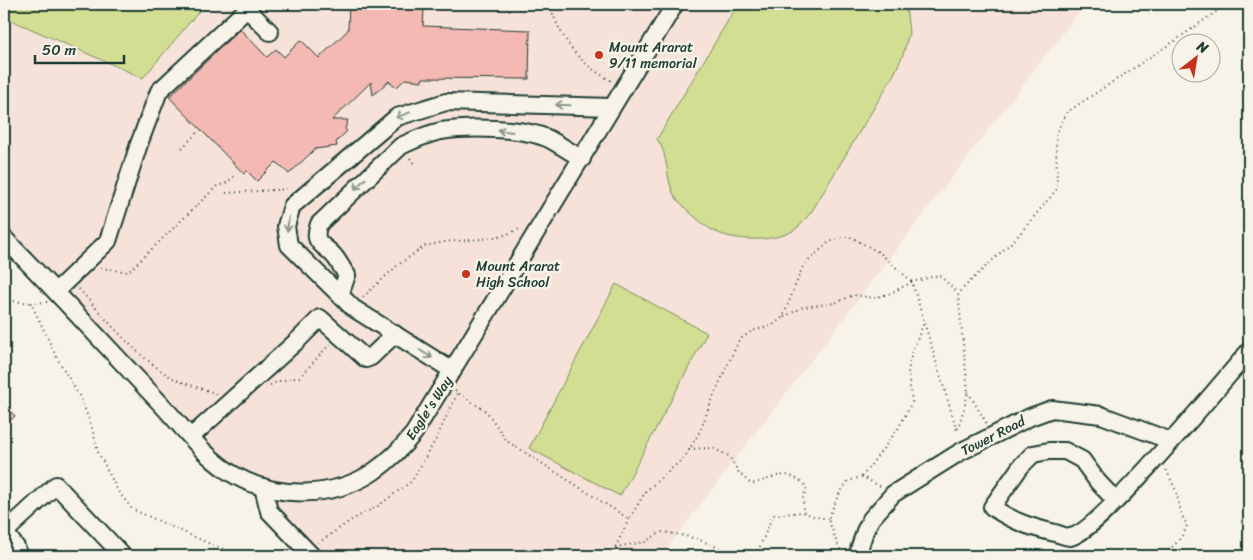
<svg xmlns="http://www.w3.org/2000/svg" width="1253" height="560" font-family="Sriracha,sans-serif">
  <style>
    .built { fill: #f6e2d8 }
    .green { fill: #d2df92; stroke: #788e63 }
    .building { fill: #f4b9b3; stroke: #1f3d34 }
    .lines { fill: none; stroke-linecap: round; stroke-linejoin: round }
    .minor-casing { stroke: #1f3d34; stroke-width: 20 }
    .path { stroke: #1f3d34; stroke-width: 2; stroke-dasharray: 1 4; stroke-linecap: butt }
    .minor { stroke: #f7f3e8; stroke-width: 16 }
    .oneway { stroke: #8b988e }
    .poi-dot { fill: #c8321e; stroke: #f7f3e8; stroke-width: 2 }
    .labels { text-anchor: middle; dominant-baseline: central; stroke-width: 5; stroke-linejoin: round; paint-order: stroke }
    .poi-label { font-size: 14px; fill: #1f3d34; stroke: #f7f3e8; text-anchor: start }
    .street-label { font-size: 14px; fill: #1f3d34; stroke: #f7f3e8 }
  </style>
  <rect width="100%" height="100%" fill="#f7f3e8"/>
  <filter id="ink" filterUnits="userSpaceOnUse"><feTurbulence type="fractalNoise" baseFrequency=".02" numOctaves="2"/><feDisplacementMap in="SourceGraphic" scale="10" xChannelSelector="R" yChannelSelector="G"/><feConvolveMatrix kernelMatrix="1 2 1 2 8 2 1 2 1" color-interpolation-filters="sRGB"/></filter>
  <g filter="url(#ink)">
    <!-- built -->
    <polygon class="built" points="205,4 1085,4 661,556 317,556 72,298 70,292 37,257 4,226 4,17 143,78"/>
    <!-- green -->
    <g class="green">
      <polygon points="4,4 205,4 143,78 4,17"/>
      <path d="M738,4H905L906,6L909,33L903,55L893,76L812,211C807,216 803,224 797,228C779,243 732,242 712,230C704,226 680,204 675,197C665,180 669,153 657,139Z"/>
      <polygon points="616,284 707,333 620,496 529,448"/>
    </g>
    <!-- building -->
    <g class="building">
      <polygon points="349,4 409,4 409,9 424,10 423,26 530,30 529,79 423,78 422,81 405,79 396,88 389,81 373,95 371,82 332,120 348,120 345,129 347,131 336,142 337,146 315,149 289,174 276,162 257,181 247,171 244,174 169,97 240,29 267,57 276,49 284,57 301,40 319,58 348,30"/>
      <polygon points="4,404 15,416 4,427"/>
    </g>
    <g class="lines">
      <!-- minor casing -->
      <g class="minor-casing">
        <g id="minor">
          <path d="M4,238C57,292 108,348 160,403C184,428 205,459 236,476C277,499 334,498 373,472C389,461 402,448 414,433L675,4"/>
          <polyline points="56,291 108,241 139,144 159,91 247,9 270,32"/>
          <path d="M340,295L347,275C342,269 340,263 335,257C325,244 311,245 319,224L401,146C414,140 426,134 441,131C468,127 523,127 549,139C560,145 571,152 582,159"/>
          <polyline points="453,371 353,308 289,245 286,226 292,206 397,117 446,102 612,107"/>
          <polyline points="192,436 298,340 320,318 366,359 371,357 395,334"/>
          <polyline points="263,487 269,511 312,556"/>
          <path d="M1116,501L1098,482L1082,460L1065,451H1049L1033,454L1021,466L992,507C1014,522 1030,527 1055,533C1059,534 1066,537 1070,537C1097,534 1225,379 1249,351"/>
          <polyline points="4,531 16,547 19,556"/>
          <polyline points="5,532 56,485 123,556"/>
          <polyline points="857,556 865,531 871,519 893,494 960,452 1030,417 1052,409 1101,415 1171,441"/>
        </g>
      </g>
      <!-- path -->
      <g class="path">
        <path d="M549,4C562,40 577,63 612,81"/>
        <polyline points="182,148 198,132"/>
        <polyline points="410,158 414,164"/>
        <polyline points="226,193 291,189"/>
        <polyline points="101,268 128,272 217,186 226,183 236,175"/>
        <path d="M79,289C107,320 135,355 171,377C184,384 201,388 215,393L217,395"/>
        <polyline points="363,297 398,265 425,246 444,242 482,239 505,235 522,228"/>
        <polyline points="4,300 31,303"/>
        <polyline points="47,302 31,303 57,358 81,399 92,428 98,452 118,491 132,509 208,543 241,556"/>
        <polyline points="784,317 803,307 835,303 854,295 874,298 891,293 912,282 939,275 958,293"/>
        <polyline points="270,385 279,381 300,377 330,344"/>
        <polyline points="455,391 487,412 507,441 629,519 646,491 685,457 700,431 714,395 739,340 752,331 773,325 783,317 803,266 829,242 849,236 880,253 912,282 957,431 964,409 968,392 958,293 1017,237 1057,189 1056,133 1067,112 1173,42 1227,4"/>
        <polyline points="968,392 987,424"/>
        <path d="M689,449L713,448L729,456L739,473L751,484C777,478 785,466 807,487L803,498V512"/>
        <polyline points="862,477 898,429 912,402 908,371 912,352 924,323"/>
        <polyline points="318,543 353,519 378,506 412,481 436,439 458,392"/>
        <path d="M615,547L645,542L661,532C687,535 710,541 731,556"/>
        <polyline points="844,553 839,548 828,519 838,496 848,481 862,477 882,487"/>
        <polyline points="611,556 629,519"/>
        <polyline points="756,556 773,515 803,512 813,516 828,519"/>
        <polyline points="1052,556 1062,549"/>
        <path d="M1160,556C1172,549 1183,538 1187,525L1182,516L1176,491L1165,467"/>
      </g>
      <!-- minor -->
      <use href="#minor" class="minor"/>
    </g>
    <!-- one-way arrows -->
    <defs><path id="oneway-shaft" d="M-6 0H5M1.5-3L5.5 0L1.5 3" fill="none" stroke-width="1.6" stroke-linecap="round" stroke-linejoin="round" transform="scale(1.25)"/></defs>
    <g class="oneway">
      <use href="#oneway-shaft" transform="translate(563 105) rotate(-178)"/>
      <use href="#oneway-shaft" transform="translate(403 115) rotate(160)"/>
      <use href="#oneway-shaft" transform="translate(505 131) rotate(-173)"/>
      <use href="#oneway-shaft" transform="translate(360 184) rotate(136)"/>
      <use href="#oneway-shaft" transform="translate(288 224) rotate(97)"/>
      <use href="#oneway-shaft" transform="translate(426 354) rotate(32)"/>
    </g>
  </g>
  <!-- markers -->
  <g class="poi-dot">
    <circle cx="599" cy="55" r="5"/>
    <circle cx="466" cy="274" r="5"/>
  </g>
  <g class="labels">
    <!-- poi labels -->
    <g class="poi-label">
      <text x="609" y="47">Mount Ararat<tspan x="609" dy="16">9/11 memorial</tspan></text>
      <text x="476" y="266">Mount Ararat<tspan x="476" dy="16">High School</tspan></text>
    </g>
    <!-- street labels -->
    <g class="street-label">
      <text transform="translate(429 408) rotate(-57)">Eagle's Way</text>
      <text transform="translate(993 436) rotate(-27)">Tower Road</text>
    </g>
  </g>
  <!-- margin -->
  <rect width="1253" height="560" fill="none" stroke="#f7f3e8" stroke-width="20"/>
  <rect x="10" y="10" width="1233" height="540" fill="none" stroke="#1f3d34" stroke-width="2" filter="url(#ink)"/>
  <!-- north arrow -->
  <g transform="translate(1196 58) rotate(31)"><circle r="24" fill="#f7f3e8" stroke="#a1aaa0"/>
  <path d="M0-4L9 19L0 12L-9 19Z" fill="#c8321e"/>
  <text y="-8" font-size="14" font-weight="bold" text-anchor="middle" fill="#1f3d34">N</text>
  </g>
  <!-- scale -->
  <path d="M35 55v8h89v-8" fill="none" stroke="#1f3d34" stroke-width="2.5"/>
  <text x="42" y="55" font-size="15" fill="#1f3d34" stroke="#f7f3e8" stroke-width="4" paint-order="stroke">50 m</text>
</svg>
